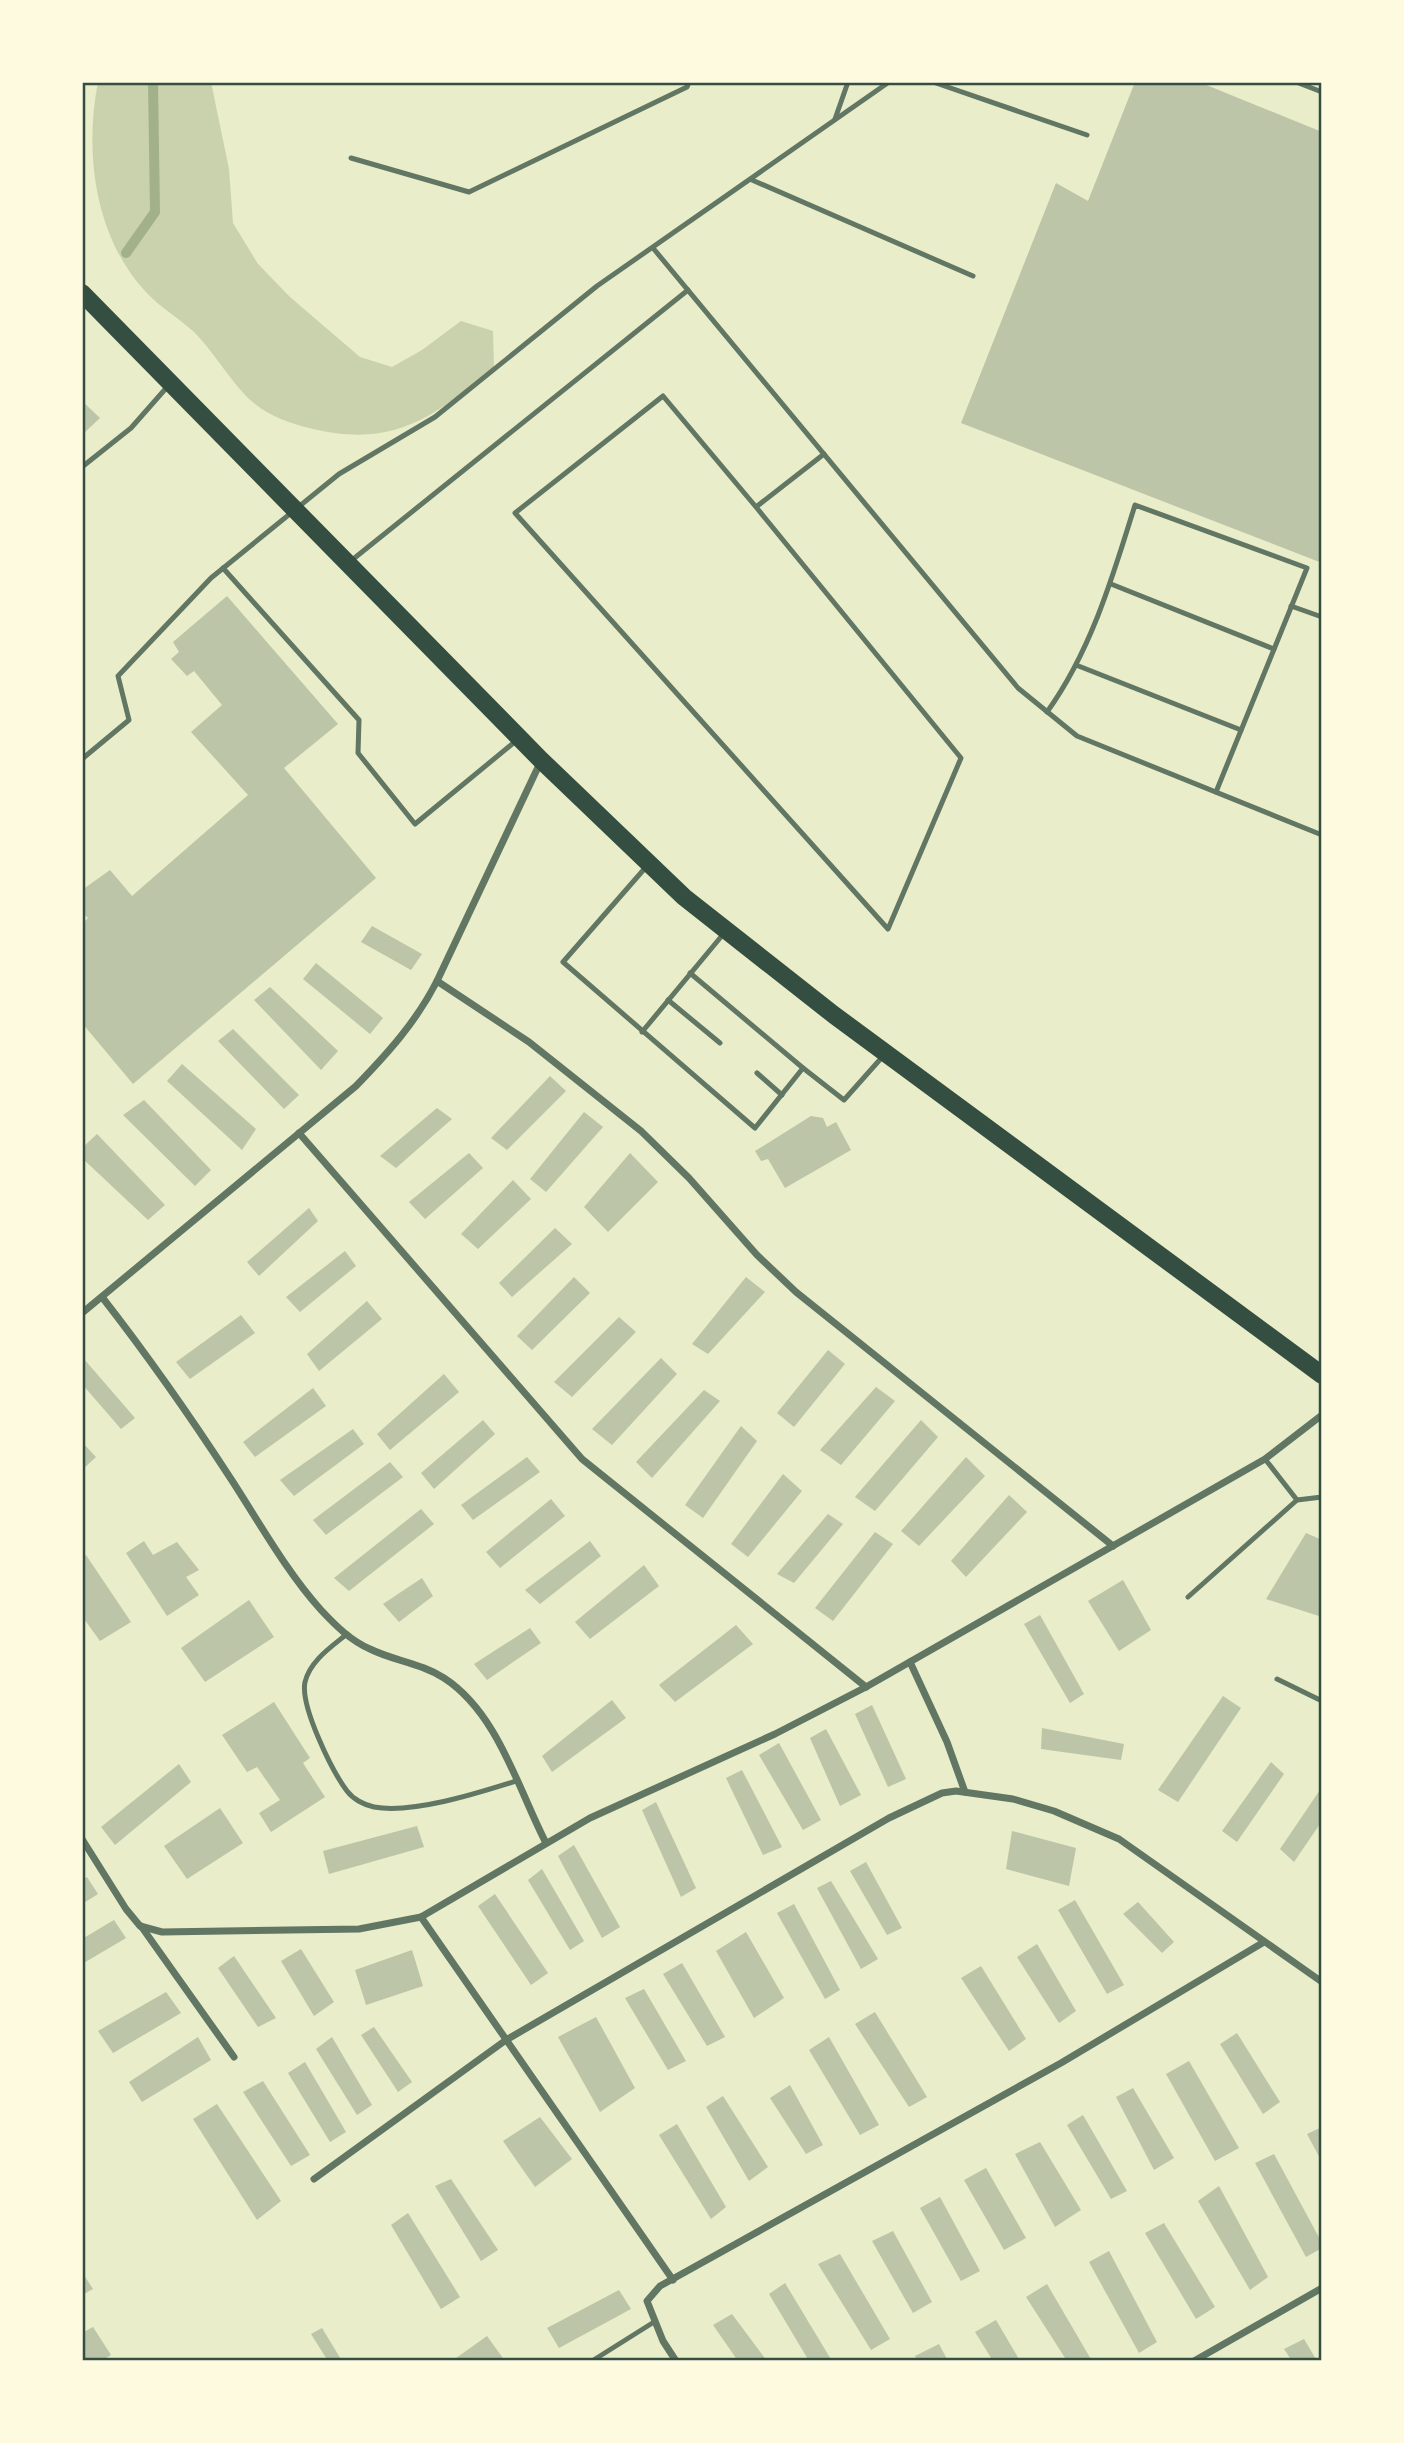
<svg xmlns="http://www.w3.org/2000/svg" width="1404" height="2443" font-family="Roboto,sans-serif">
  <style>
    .green { fill: #cad2ad }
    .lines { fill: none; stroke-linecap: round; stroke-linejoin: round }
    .stream { stroke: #a3b18a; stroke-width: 10 }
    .building { fill: #bcc5a7 }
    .service { stroke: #617663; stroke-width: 5 }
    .minor { stroke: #617663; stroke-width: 7 }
    .primary { stroke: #344e41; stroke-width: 18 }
    .neatline { fill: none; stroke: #344e41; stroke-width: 2.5 }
  </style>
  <rect width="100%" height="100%" fill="#e9edc9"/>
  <!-- green -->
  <path class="green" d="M98,82H211L229,169L233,223L258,264L290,297L360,357L392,367L422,350L461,321L493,331L494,368C433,417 395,448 313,429C289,423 267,416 248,398C228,378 214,352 194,332C179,318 159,307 145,291C95,237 84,153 98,82Z"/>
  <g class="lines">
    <!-- stream -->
    <polyline class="stream" points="126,253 155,212 153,82"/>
  </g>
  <!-- building -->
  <g class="building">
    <polygon points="1135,82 1199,82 1322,132 1322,563 961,423 1056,183 1088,201"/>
    <polygon points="82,401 100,418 84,433 82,432"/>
    <polygon points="227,596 338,724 284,768 376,878 133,1084 82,1023 82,924 88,918 82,913 82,890 110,870 132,896 248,795 191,732 222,705 194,671 187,676 171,659 179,652 173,642"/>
    <polygon points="372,926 422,954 411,970 361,942"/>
    <polygon points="316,963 383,1018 370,1034 303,979"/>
    <polygon points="270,987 338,1051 321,1070 254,1000"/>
    <polygon points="233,1029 299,1095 284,1109 218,1041"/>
    <polygon points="182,1064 256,1129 242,1150 167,1081"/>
    <polygon points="550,1076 566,1091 507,1150 491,1138"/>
    <polygon points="144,1100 211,1170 195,1186 123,1115"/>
    <polygon points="437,1108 452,1119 396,1168 380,1156"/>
    <polygon points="584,1112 603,1127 546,1192 530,1179"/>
    <polygon points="811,1116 823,1118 827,1127 836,1122 851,1150 785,1188 768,1159 761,1161 755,1151"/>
    <polygon points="97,1134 165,1205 148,1220 82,1158 82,1148"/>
    <polygon points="469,1153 483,1168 425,1219 409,1202"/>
    <polygon points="630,1153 658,1182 608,1232 584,1207"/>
    <polygon points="513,1180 531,1199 478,1249 461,1234"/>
    <polygon points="309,1208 318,1221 259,1276 247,1262"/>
    <polygon points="555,1228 572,1244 512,1297 499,1283"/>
    <polygon points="345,1251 356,1266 300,1312 286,1297"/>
    <polygon points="574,1277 590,1293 532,1350 517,1336"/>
    <polygon points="746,1277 765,1292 708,1354 692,1344"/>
    <polygon points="367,1301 382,1319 319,1371 307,1354"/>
    <polygon points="241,1315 255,1333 190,1379 176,1362"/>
    <polygon points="619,1317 636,1332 572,1397 554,1382"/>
    <polygon points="828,1350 845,1364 794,1427 777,1413"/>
    <polygon points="661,1358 677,1374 612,1445 592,1429"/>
    <polygon points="84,1359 135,1418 121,1429 82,1384"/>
    <polygon points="444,1374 459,1392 390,1450 377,1434"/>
    <polygon points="876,1387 895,1401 841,1465 820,1450"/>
    <polygon points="313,1388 326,1406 255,1457 243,1442"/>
    <polygon points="704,1390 720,1401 652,1478 636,1462"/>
    <polygon points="483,1420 495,1434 434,1489 421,1473"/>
    <polygon points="921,1420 938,1437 875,1511 855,1497"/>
    <polygon points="741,1426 757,1441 703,1518 685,1505"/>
    <polygon points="353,1429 364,1444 294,1496 280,1480"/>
    <polygon points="82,1442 96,1457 82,1470"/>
    <polygon points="527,1457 540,1472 473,1520 461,1505"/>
    <polygon points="966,1457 985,1476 919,1546 901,1531"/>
    <polygon points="390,1462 403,1477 326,1535 313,1520"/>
    <polygon points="783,1474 802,1491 748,1557 731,1544"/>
    <polygon points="1009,1495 1027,1512 966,1577 951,1561"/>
    <polygon points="551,1499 565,1516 500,1568 486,1552"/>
    <polygon points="421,1509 434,1524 349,1591 334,1578"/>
    <polygon points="828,1514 843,1524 794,1583 777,1574"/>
    <polygon points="875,1532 893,1544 833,1621 815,1608"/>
    <polygon points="1306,1533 1322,1540 1322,1617 1266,1599"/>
    <polygon points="144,1541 153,1555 177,1542 199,1570 186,1577 199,1595 167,1616 126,1553"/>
    <polygon points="590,1541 601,1556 540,1604 525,1590"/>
    <polygon points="86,1555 131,1622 100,1641 82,1616 82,1558"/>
    <polygon points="644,1565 659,1586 590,1639 575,1622"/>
    <polygon points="422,1578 433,1596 399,1622 383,1604"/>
    <polygon points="1123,1580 1151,1630 1119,1651 1088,1601"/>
    <polygon points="249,1600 274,1637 205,1682 181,1648"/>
    <polygon points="1040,1615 1084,1694 1070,1703 1024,1624"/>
    <polygon points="736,1625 753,1644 675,1702 659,1685"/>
    <polygon points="530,1628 541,1643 487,1680 474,1664"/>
    <polygon points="1223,1696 1241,1708 1178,1802 1158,1790"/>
    <polygon points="612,1700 626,1718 552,1772 542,1756"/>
    <polygon points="274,1702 310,1758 303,1763 325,1797 271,1832 259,1813 280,1800 257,1767 247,1772 222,1735"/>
    <polygon points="872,1705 906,1779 888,1787 855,1714"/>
    <polygon points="1042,1728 1124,1744 1121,1760 1041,1749"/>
    <polygon points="826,1729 861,1795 840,1806 810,1738"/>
    <polygon points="779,1743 821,1820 803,1830 759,1755"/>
    <polygon points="1271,1762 1284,1774 1237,1842 1222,1831"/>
    <polygon points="179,1764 191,1782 115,1845 101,1827"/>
    <polygon points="742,1770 782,1847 763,1855 726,1778"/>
    <polygon points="1322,1787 1322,1821 1294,1862 1280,1849"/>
    <polygon points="656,1802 696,1888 681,1897 642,1810"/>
    <polygon points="220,1808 243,1843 187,1879 164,1846"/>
    <polygon points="417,1826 424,1847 329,1874 323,1851"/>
    <polygon points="1012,1831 1076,1848 1069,1886 1006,1869"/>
    <polygon points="574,1845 620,1927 602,1938 558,1856"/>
    <polygon points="866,1862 902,1928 887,1935 850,1871"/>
    <polygon points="542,1869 584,1941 570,1950 528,1880"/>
    <polygon points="87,1877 98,1894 82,1904 82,1880"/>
    <polygon points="831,1881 878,1959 861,1969 817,1888"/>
    <polygon points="495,1894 548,1973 531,1985 478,1906"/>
    <polygon points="1075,1900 1124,1985 1107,1994 1058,1910"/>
    <polygon points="1138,1902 1174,1942 1162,1953 1123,1914"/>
    <polygon points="794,1904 840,1990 825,1999 777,1913"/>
    <polygon points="114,1920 126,1938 82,1964 82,1939"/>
    <polygon points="746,1932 784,1998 754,2018 716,1951"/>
    <polygon points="1037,1944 1076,2011 1059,2023 1017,1957"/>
    <polygon points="301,1949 334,2002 314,2016 281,1961"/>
    <polygon points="412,1950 423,1986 366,2005 355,1970"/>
    <polygon points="234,1956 276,2018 258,2027 218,1968"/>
    <polygon points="682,1963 725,2037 707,2046 663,1974"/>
    <polygon points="981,1966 1026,2039 1009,2051 961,1978"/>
    <polygon points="644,1989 686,2061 668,2070 625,1998"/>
    <polygon points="166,1992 181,2013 113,2053 98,2031"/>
    <polygon points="875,2012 927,2097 909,2107 855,2024"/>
    <polygon points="596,2017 635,2088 600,2112 558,2037"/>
    <polygon points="374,2027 412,2082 398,2092 361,2035"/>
    <polygon points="1237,2033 1280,2102 1263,2114 1220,2044"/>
    <polygon points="198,2037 211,2060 142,2102 129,2082"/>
    <polygon points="332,2037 372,2105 357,2115 316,2049"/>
    <polygon points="829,2037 879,2125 860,2135 809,2050"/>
    <polygon points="1189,2061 1239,2148 1215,2161 1166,2074"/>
    <polygon points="305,2062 346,2132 330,2142 288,2073"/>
    <polygon points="263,2081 310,2155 291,2166 243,2092"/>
    <polygon points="790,2085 823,2145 806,2154 770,2098"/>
    <polygon points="1133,2088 1174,2158 1154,2170 1116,2097"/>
    <polygon points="723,2096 768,2167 749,2181 706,2107"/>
    <polygon points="217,2104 281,2201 257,2220 193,2119"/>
    <polygon points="1083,2115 1127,2191 1111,2199 1067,2125"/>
    <polygon points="540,2117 572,2159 535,2187 503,2141"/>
    <polygon points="677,2124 726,2207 711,2219 659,2135"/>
    <polygon points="1322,2127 1322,2162 1307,2134"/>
    <polygon points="1040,2142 1081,2210 1055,2227 1015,2154"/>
    <polygon points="1274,2154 1322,2243 1322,2248 1306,2257 1255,2163"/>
    <polygon points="986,2168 1026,2238 1004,2250 964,2180"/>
    <polygon points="451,2179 498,2250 481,2261 435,2186"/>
    <polygon points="1219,2186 1268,2277 1250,2290 1198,2201"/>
    <polygon points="940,2197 980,2271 961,2281 920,2208"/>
    <polygon points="408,2213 460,2297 441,2309 391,2225"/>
    <polygon points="1164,2223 1215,2307 1196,2319 1145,2233"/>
    <polygon points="893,2231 932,2302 913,2313 872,2241"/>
    <polygon points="1109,2251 1157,2342 1139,2353 1089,2262"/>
    <polygon points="840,2254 890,2339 871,2350 818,2264"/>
    <polygon points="82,2272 93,2289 82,2295"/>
    <polygon points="785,2283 832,2361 809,2361 769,2294"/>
    <polygon points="1047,2284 1092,2361 1067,2361 1026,2297"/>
    <polygon points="619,2290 631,2309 559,2348 547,2328"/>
    <polygon points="732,2314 767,2361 738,2361 713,2325"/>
    <polygon points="996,2320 1020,2361 993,2361 975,2332"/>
    <polygon points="93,2327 111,2355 101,2361 82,2361 82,2333"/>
    <polygon points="322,2328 342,2361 328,2361 311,2334"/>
    <polygon points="487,2336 505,2361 452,2361"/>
    <polygon points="1304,2339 1317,2361 1292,2361 1284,2349"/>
    <polygon points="939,2344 948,2361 918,2361 915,2356"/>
  </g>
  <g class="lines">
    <!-- service -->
    <g class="service">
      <polyline points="933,82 1087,135"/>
      <polyline points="1296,82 1322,92"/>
      <polyline points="835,119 848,82"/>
      <polyline points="351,158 469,192 687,87 689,82"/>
      <polyline points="752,180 973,276"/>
      <polyline points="653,248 1018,688 1077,736 1322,835"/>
      <polyline points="82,467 131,428 168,386"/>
      <polyline points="756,507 663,396 515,513 888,929 961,758 756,507 824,454"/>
      <polyline points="352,560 688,290"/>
      <polyline points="223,568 359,720 358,753 415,824 517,740"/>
      <polyline points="1111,584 1274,649"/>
      <polyline points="1291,606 1322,617"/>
      <polyline points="1076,665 1241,730"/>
      <path d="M1047,712C1091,651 1113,576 1135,505L1307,568L1216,792"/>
      <polyline points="82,759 129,720 118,676 211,578 339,474 435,417 597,286 889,82"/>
      <polyline points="646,867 563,962 755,1128 803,1068 844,1100 884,1055"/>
      <polyline points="690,973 803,1068"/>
      <polyline points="668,1000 720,1043"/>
      <polyline points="642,1032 725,932"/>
      <polyline points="757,1073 782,1095"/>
      <polyline points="1265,1459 1297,1500"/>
      <polyline points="1188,1597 1297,1500 1322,1497"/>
      <path d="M347,1634C331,1647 310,1661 305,1682C300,1706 332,1771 347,1791C353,1799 364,1805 374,1807C413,1814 478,1793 516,1781"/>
      <polyline points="1277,1679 1322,1701"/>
      <polyline points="592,2361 654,2322"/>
    </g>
    <!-- minor -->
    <g class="minor">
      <polyline points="437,981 529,1042 641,1131 689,1178 757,1255 796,1292 1113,1546"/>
      <polyline points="299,1133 582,1459 866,1687"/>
      <path d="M102,1297C148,1356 190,1416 231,1479C259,1522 286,1571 321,1610C335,1625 351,1641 370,1649C394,1661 421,1663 444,1678C498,1713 518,1789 546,1843"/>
      <path d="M82,1313L356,1086C388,1053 416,1022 437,981L540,763"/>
      <polyline points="910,1662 947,1742 965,1792"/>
      <polyline points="82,1839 126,1909 140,1926 162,1932 359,1929 421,1917 590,1818 775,1734 866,1687 1265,1459 1322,1415"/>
      <polyline points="421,1917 673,2280"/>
      <polyline points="141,1926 234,2057"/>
      <polyline points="314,2179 506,2040 889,1818 942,1793 956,1791 1013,1799 1054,1811 1119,1839 1322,1982"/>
      <polyline points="676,2361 663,2341 647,2301 660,2286 1061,2063 1264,1942"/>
      <polyline points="1194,2361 1322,2288"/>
    </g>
    <!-- primary -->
    <polyline class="primary" points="82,293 541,760 684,897 834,1015 1322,1375"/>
  </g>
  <!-- border -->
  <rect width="1404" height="2443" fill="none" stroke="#fefae0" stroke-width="168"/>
  <rect x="84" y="84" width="1236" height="2275" class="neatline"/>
</svg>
